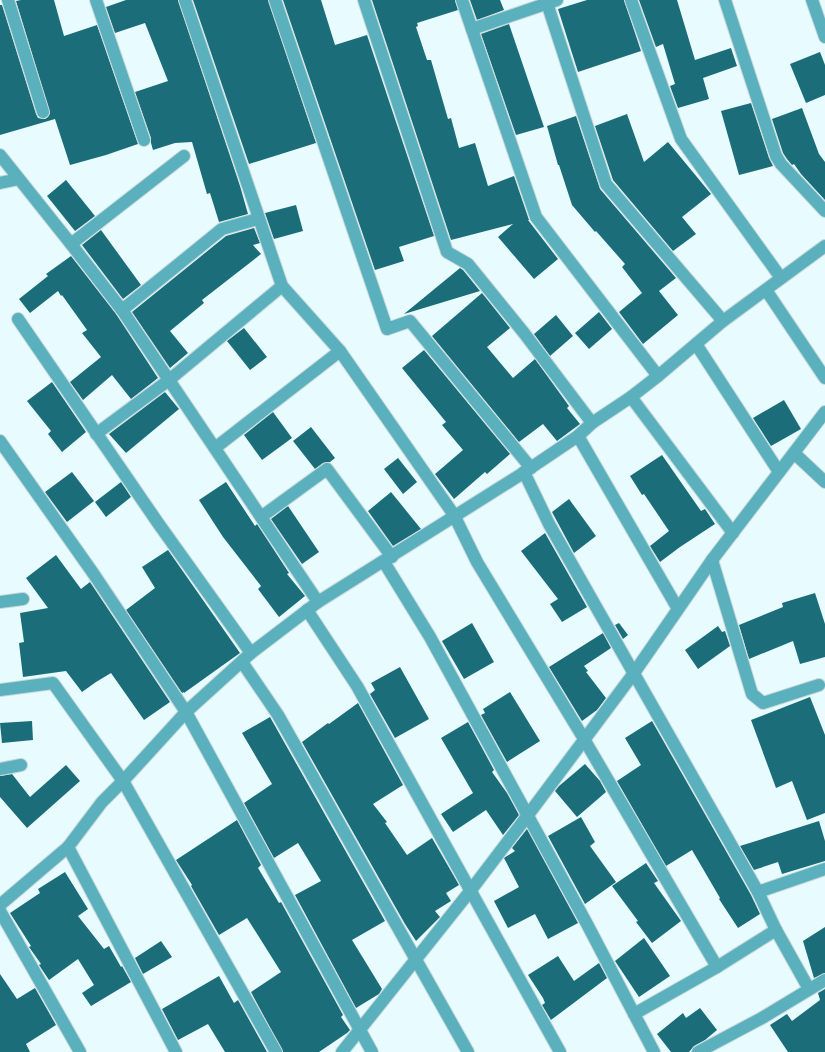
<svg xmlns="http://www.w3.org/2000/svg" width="825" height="1052" font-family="'Open Sans',sans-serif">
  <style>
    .building { fill: #1b6e79 }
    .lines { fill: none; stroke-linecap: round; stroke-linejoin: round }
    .minor-casing { stroke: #c7d8da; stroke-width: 14 }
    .minor { stroke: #5ab0bc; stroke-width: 12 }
  </style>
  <rect width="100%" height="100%" fill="#e8fbfe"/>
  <!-- building -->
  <g class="building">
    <polygon points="21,0 54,0 64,36 97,25 138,144 106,155 70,165 55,119 0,135 0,5 2,5 36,114 38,118 45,119 48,117 50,113 16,1"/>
    <polygon points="126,0 178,0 240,186 248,214 219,222 210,193 207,194 192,142 175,143 153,150 151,143 151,138 135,92 168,81 145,23 115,33 106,7"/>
    <polygon points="193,0 268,0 316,143 249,164"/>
    <polygon points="283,0 321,0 335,45 367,35 434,236 399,247 404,261 375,270"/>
    <polygon points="372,0 455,0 458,10 417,23 418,26 416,27 427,60 431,60 448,119 451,118 459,148 475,143 488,186 514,176 529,220 528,220 558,259 534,279 498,237 513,224 451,240"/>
    <polygon points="470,0 500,0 504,10 477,20"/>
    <polygon points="587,0 624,0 641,51 578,72 558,9"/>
    <polygon points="639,0 677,0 695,60 731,48 737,66 703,78 709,99 678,108 670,86 675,84 663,44 656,47"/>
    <polygon points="509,24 544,127 516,135 481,34"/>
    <polygon points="820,52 825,65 825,95 806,103 790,64"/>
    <polygon points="751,103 769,158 773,166 739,175 721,111"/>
    <polygon points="802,108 819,154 825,162 825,200 801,174 794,164 792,165 787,159 783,153 772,119"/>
    <polygon points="627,114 644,162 668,142 711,194 682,217 696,234 673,251 613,180 595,126"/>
    <polygon points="576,116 600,189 676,278 659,291 678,315 643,344 619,312 642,293 622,267 625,264 596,231 595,232 572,205 559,165 558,165 547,126"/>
    <polygon points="66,180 95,216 75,231 47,196"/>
    <polygon points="296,205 303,231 274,239 265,213"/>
    <polygon points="254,228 260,243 253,245 261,254 202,300 204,303 170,331 188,353 170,368 132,312 226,236"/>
    <polygon points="101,230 141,285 123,299 82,245"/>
    <polygon points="71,256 116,314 158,378 131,399 112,375 83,400 70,382 101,357 82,333 87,330 62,295 61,296 58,291 30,313 19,299 48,276 46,274"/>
    <polygon points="460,268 463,270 480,291 404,314"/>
    <polygon points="482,293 510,328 487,347 513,378 535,359 569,406 567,408 580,424 557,441 543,424 519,442 432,336"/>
    <polygon points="599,312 612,329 589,349 575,333"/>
    <polygon points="556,315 573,336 550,356 534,334"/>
    <polygon points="244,328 267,357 250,370 227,341"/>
    <polygon points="424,350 510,454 487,474 485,472 454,499 435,474 463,450 442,425 446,422 402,368"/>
    <polygon points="52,382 86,432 62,452 48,434 51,431 27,401"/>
    <polygon points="165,392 179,409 126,453 109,434"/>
    <polygon points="784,400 801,429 771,446 753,418"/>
    <polygon points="273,412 292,438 262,460 244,435"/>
    <polygon points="311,427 335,458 330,462 323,463 315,469 293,441"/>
    <polygon points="662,455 701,511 705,509 715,524 680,547 660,562 650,546 669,531 644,494 642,495 630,476"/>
    <polygon points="398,458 417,482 403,494 384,469"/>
    <polygon points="72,472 94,501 67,522 45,492"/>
    <polygon points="121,482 131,497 106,517 95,502"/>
    <polygon points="226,482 255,526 257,524 289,573 287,574 305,596 279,617 258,589 261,586 223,537 199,500"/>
    <polygon points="391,492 421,529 393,546 368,511"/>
    <polygon points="569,499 596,536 574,553 552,512"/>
    <polygon points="288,506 319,552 302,564 271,519"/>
    <polygon points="545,533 587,607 562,622 550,604 558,599 521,551"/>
    <polygon points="168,550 240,653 184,693 184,692 182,693 126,610 155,588 142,567"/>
    <polygon points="56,555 81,589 90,582 170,702 144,720 111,673 96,682 82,692 66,671 23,677 19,643 24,642 20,613 48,608 26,578"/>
    <polygon points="815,593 825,624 825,657 800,664 793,641 749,659 739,625 783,607 782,603"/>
    <polygon points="472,623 494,662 464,679 442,641"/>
    <polygon points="619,623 628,635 623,639 615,625"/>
    <polygon points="718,626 722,632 725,631 730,646 698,669 685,650"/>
    <polygon points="603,633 611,648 584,666 588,671 586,672 606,698 597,710 582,721 549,667"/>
    <polygon points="400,667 429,719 395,738 370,694 375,690 371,683"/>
    <polygon points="510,692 540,741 507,762 481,715 485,713 483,709"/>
    <polygon points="810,697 825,735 825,813 807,820 792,781 776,788 751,720"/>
    <polygon points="358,703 403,785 373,804 387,822 385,823 407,855 432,838 459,885 446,893 451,901 435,911 440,917 416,941 405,924 302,742 328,723 329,724"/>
    <polygon points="270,717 385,921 352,940 382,989 379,994 356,1008 295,895 321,881 298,843 274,858 244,803 272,784 242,733"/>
    <polygon points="32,721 33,740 2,743 0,723"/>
    <polygon points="652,721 751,895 760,914 738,928 719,899 720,898 692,850 666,866 617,781 641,765 625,738"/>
    <polygon points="468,722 494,770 492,772 507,793 519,815 503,835 486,810 453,832 441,814 473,793 441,738"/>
    <polygon points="585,764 600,781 606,792 577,817 555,791 559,786"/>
    <polygon points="66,765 80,781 27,828 0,797 0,776 12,774 30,797"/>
    <polygon points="581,817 595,842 590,846 616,882 585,904 548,836"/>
    <polygon points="237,820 261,865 258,868 279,903 281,902 343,1015 341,1017 350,1030 347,1033 319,1052 283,1052 251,992 281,972 247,918 219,935 191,886 192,885 176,860"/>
    <polygon points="819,821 825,841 825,861 782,874 778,862 754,870 740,846"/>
    <polygon points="527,829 578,923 548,939 535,914 508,928 494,901 519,887 504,858 507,856 515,851 512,848"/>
    <polygon points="646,863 658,881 654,883 681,921 652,943 636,922 638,921 612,886"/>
    <polygon points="65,872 88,909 78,916 104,949 109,946 121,967 122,966 131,982 91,1006 82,993 94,985 78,959 49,980 39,965 41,964 29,947 31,946 10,913 40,893 38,889"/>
    <polygon points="825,927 825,973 814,978 803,941"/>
    <polygon points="644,938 670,976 639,997 615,961"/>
    <polygon points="161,941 172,957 143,974 135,958"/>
    <polygon points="558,956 574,981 599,963 607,978 551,1020 542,1005 545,1003 543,998 528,975"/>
    <polygon points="0,974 17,999 35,988 56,1025 26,1044 30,1052 0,1052"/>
    <polygon points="219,976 234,1003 238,1000 267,1052 225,1052 208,1024 178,1040 162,1009"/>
    <polygon points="825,989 825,1052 788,1052 770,1025 787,1014 792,1021 820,1000 818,993"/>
    <polygon points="700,1008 717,1030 705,1040 694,1046 689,1052 671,1052 657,1034 683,1013 686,1018"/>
  </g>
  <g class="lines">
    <!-- minor casing -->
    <g class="minor-casing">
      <g id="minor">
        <polyline points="8,0 43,112"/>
        <polyline points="96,0 144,140"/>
        <polyline points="185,0 282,286 340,351 454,515 477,562 584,739 717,967 776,930"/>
        <polyline points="275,0 387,329 410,321 531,468"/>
        <polyline points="364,0 447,252 468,264 524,333 592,423"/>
        <polyline points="462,0 536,217 658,376"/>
        <polyline points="546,0 606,184 723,321"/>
        <polyline points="631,0 681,139 781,278"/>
        <polyline points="725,0 776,156 781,164 825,211"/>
        <polyline points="812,0 825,37"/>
        <polyline points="472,29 557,0"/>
        <polyline points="0,155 71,244 122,310 318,602"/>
        <polyline points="0,183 19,179"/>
        <polyline points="71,244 184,156"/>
        <polyline points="766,290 825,378"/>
        <polyline points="122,310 222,229 258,219"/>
        <polyline points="18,319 158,523 251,653"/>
        <polyline points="696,344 779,472"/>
        <polyline points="631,397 733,533"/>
        <polyline points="96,434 169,380 282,286"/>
        <polyline points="578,436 678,609"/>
        <polyline points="0,441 93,573 186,712 372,1052"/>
        <polyline points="215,448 340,351"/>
        <polyline points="794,453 825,482"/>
        <polyline points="524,472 549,524 758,892 776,930 809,989"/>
        <polyline points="261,517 327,469 392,557"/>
        <polyline points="712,560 752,694 763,703 819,685"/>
        <polyline points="384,562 430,637 587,924 654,1052"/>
        <polyline points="0,602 23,599"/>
        <polyline points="307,610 357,686 560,1052"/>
        <polyline points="242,662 278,715 468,1052"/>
        <polyline points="0,690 53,683 123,781 276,1052"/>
        <polyline points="0,769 21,765"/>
        <polyline points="68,847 176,1052"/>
        <polyline points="758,892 825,869"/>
        <polyline points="0,905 68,847 102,802 123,781 186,712 251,653 318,602 520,475 578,436 592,423 631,397 658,376 723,321 825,246"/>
        <polyline points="0,911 80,1052"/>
        <polyline points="634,1014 717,967"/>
        <polyline points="342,1052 471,890 528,815 634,673 712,560 825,412"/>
        <polyline points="698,1052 762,1018 825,980"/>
      </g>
    </g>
    <!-- minor -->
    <use href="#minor" class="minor"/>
  </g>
</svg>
